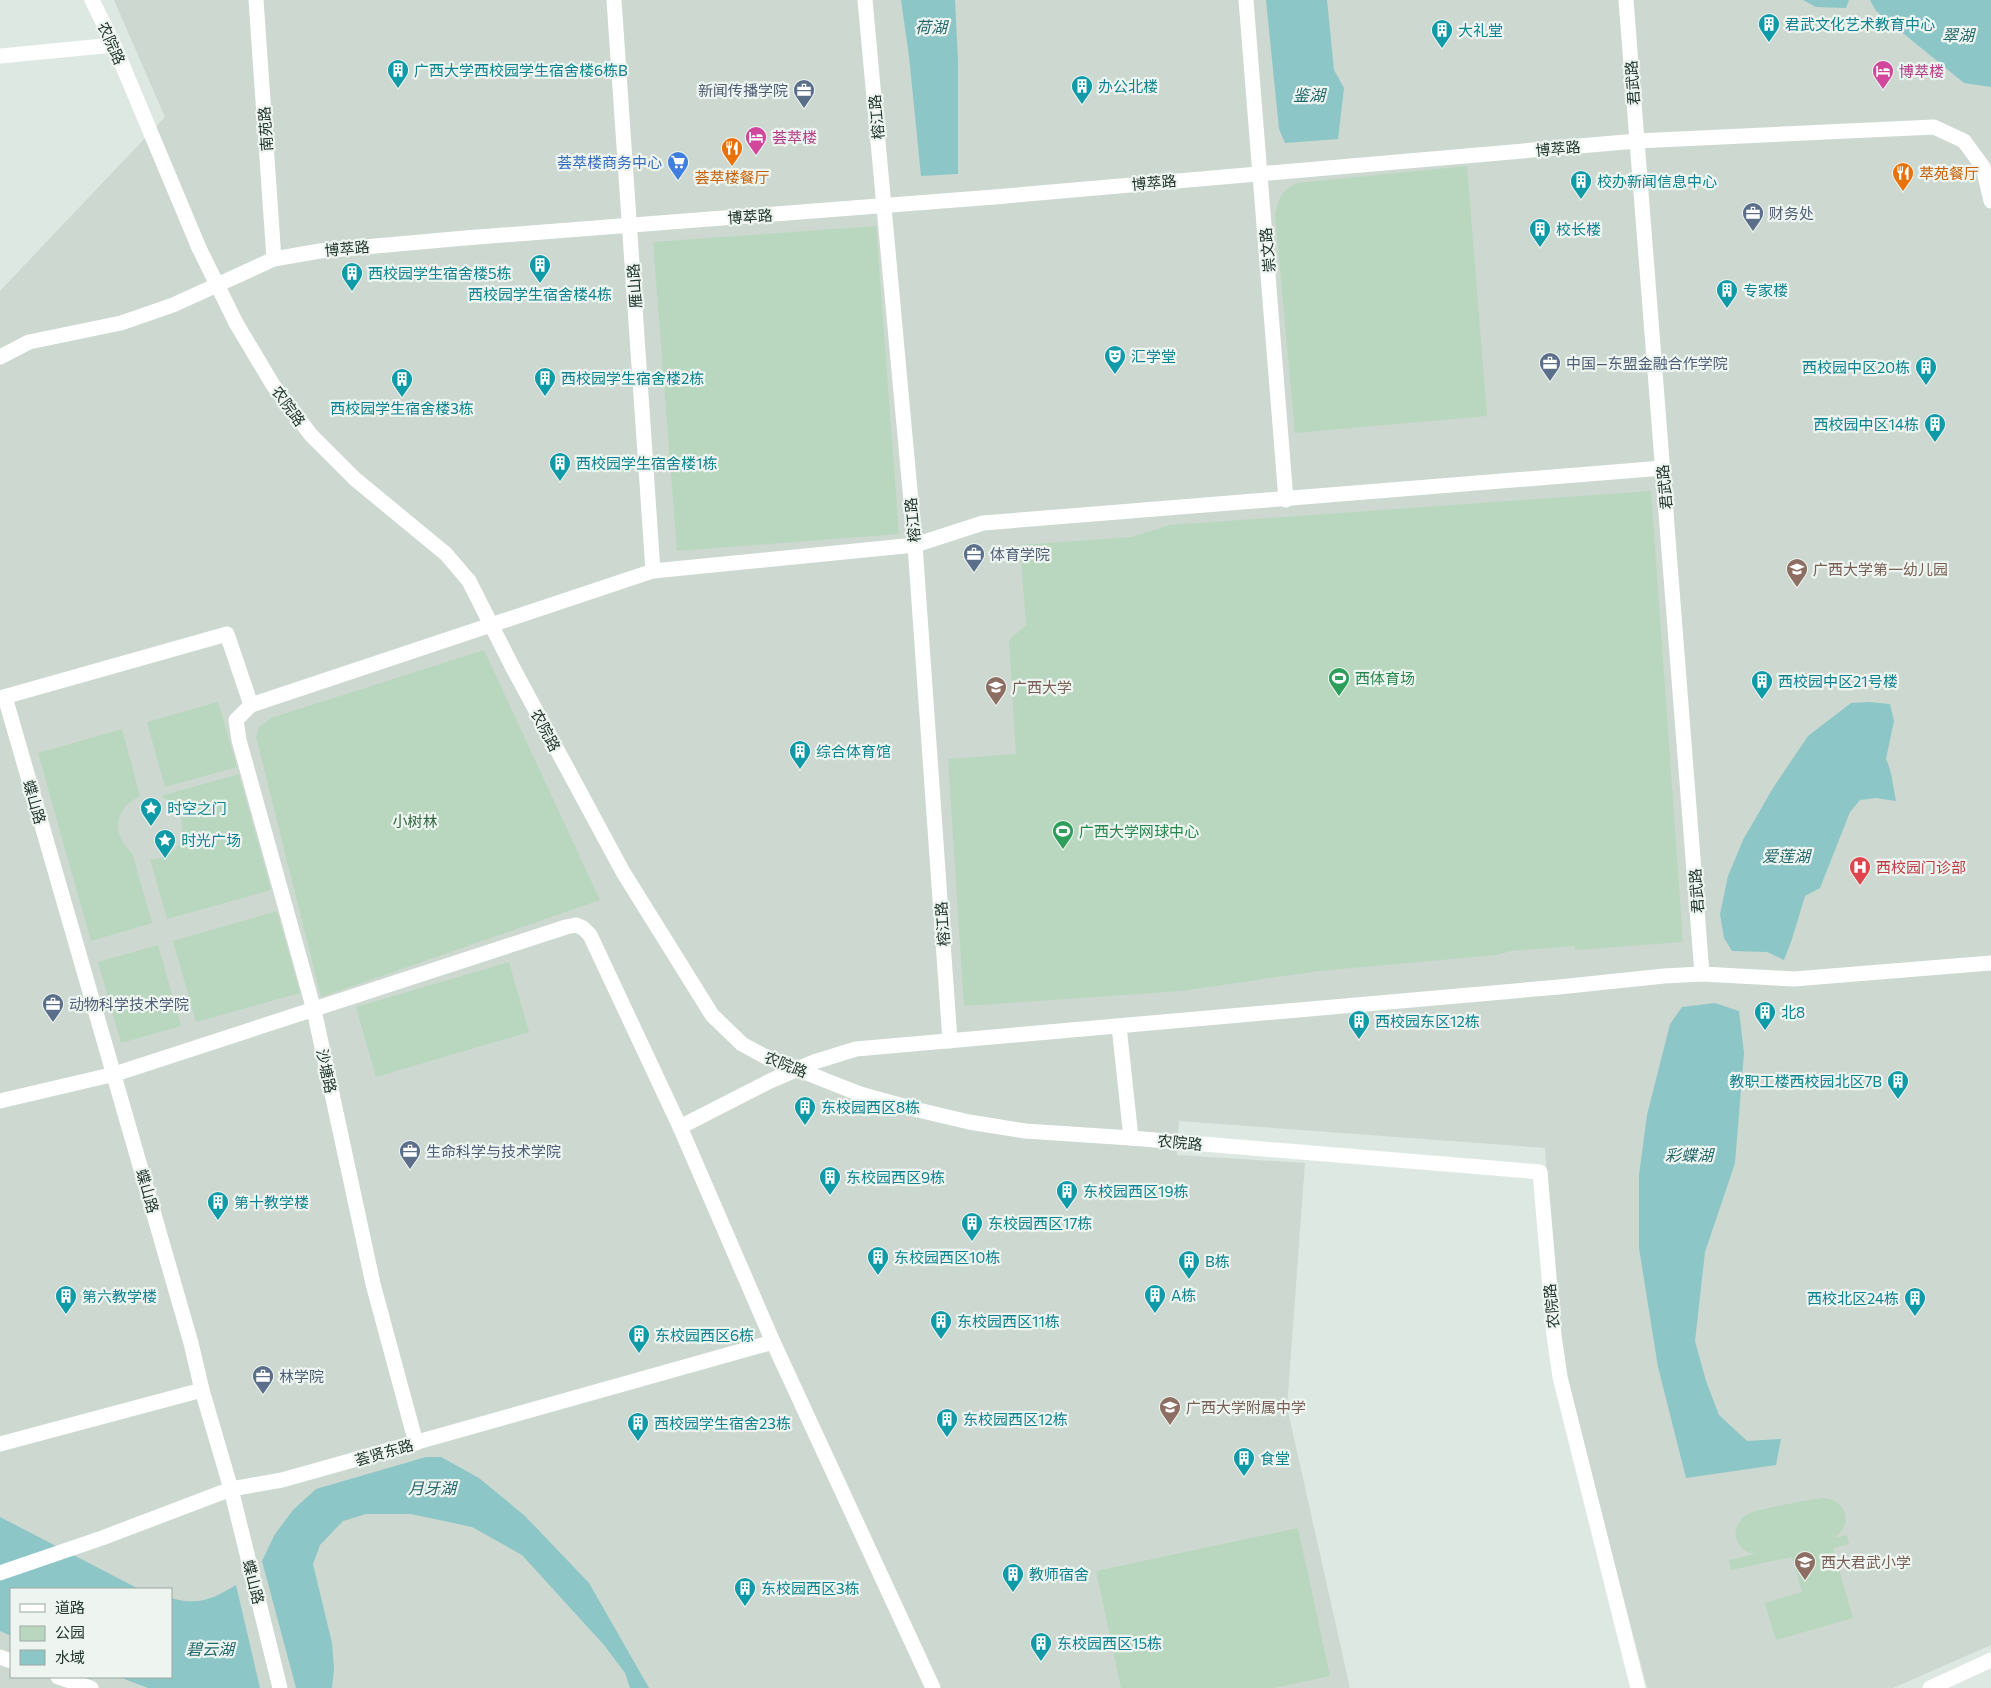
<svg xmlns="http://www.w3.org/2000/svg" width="1991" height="1688" font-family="Commissioner,'Noto Sans SC',sans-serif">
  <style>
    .built { fill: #cdd8d1; fill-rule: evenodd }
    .green { fill: #b9d7be }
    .water { fill: #8cc6c7 }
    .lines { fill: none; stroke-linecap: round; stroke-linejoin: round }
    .minor { stroke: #fff; stroke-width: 15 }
    .minor-bridge { stroke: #fff; stroke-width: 15 }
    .labels { text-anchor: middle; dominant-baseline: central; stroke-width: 4.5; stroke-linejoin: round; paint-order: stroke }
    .culture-label { font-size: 15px; fill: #0d838f; stroke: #eef5f1; text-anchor: start }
    .street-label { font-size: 15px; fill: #22362e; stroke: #eef5f1 }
    .hotel-label { font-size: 15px; fill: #b23c85; stroke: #eef5f1; text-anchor: start }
    .service-label { font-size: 15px; fill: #4e5e75; stroke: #eef5f1; text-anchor: start }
    .shop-label { font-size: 15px; fill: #366cbe; stroke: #eef5f1; text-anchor: end }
    .food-label { font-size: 15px; fill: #c56008; stroke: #eef5f1; text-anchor: start }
    .education-label { font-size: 15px; fill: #785e54; stroke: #eef5f1; text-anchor: start }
    .leisure-label { font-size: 15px; fill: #27864d; stroke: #eef5f1; text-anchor: start }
    .park-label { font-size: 15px; fill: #31683f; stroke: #eef5f1 }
    .health-label { font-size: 15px; fill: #be3a42; stroke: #eef5f1; text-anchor: start }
    .water-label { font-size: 16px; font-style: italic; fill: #23686a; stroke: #eef5f1 }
  </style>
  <rect width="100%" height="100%" fill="#dee8e2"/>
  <!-- built -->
  <path class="built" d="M114,0H1991V1645L1893,1688H1647L1566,1376L1552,1257L1545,1148L1179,1121L1177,1155L1305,1163L1287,1407L1350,1688H0V291L165,117ZM11,1589H171V1677H11Z"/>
  <!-- green -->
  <g class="green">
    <path d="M1467,166L1487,416L1295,433L1275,215C1278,200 1282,188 1298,183Z"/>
    <polygon points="876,226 899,534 677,551 653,242"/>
    <polygon points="1651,491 1683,942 1575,950 1575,946 1511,951 1497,955 1319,971 1181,991 964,1006 948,759 1016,754 1009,640 1026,625 1020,545 1131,537 1170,525"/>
    <polygon points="484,650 600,900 321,997 256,737 259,727 271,718"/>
    <polygon points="218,702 237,767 165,787 147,722"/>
    <path d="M122,729L140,796C114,809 111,833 132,853L152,923L91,941L38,753Z"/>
    <path d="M239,774L271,890L167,919L150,859C187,859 195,813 161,796Z"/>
    <polygon points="277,911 300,993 196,1022 173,941"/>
    <polygon points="158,945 181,1026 121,1043 98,962"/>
    <polygon points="509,962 529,1032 376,1077 356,1007"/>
    <path d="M1822,1498C1846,1499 1855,1524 1834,1538L1847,1535L1849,1544L1833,1548L1853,1618L1776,1640L1765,1603L1802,1592L1792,1557L1731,1570L1729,1560L1756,1554C1747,1553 1739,1548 1736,1538C1734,1529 1739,1520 1746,1515C1759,1508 1805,1501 1822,1498Z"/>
    <polygon points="1298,1528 1330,1676 1274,1688 1121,1688 1096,1571"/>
  </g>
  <!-- water -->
  <g class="water">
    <polygon points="901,0 955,0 958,61 958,174 921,176 909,56"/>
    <polygon points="1266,0 1327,0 1334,70 1344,88 1338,139 1285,143 1279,129"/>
    <polygon points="1803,0 1849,0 1846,8 1816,7"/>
    <polygon points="1870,0 1991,0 1991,87 1964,83 1876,11"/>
    <path d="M1869,702L1890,704L1894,721L1886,759C1892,771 1893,787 1896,801L1876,798L1860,800L1850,812L1820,888L1805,896L1792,939L1784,960L1767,952L1732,951L1724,938L1720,914L1728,876L1743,840L1773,788L1808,736L1851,703Z"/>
    <polygon points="1715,1003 1739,1011 1744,1053 1735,1163 1705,1252 1695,1341 1706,1381 1719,1415 1747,1441 1781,1439 1776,1465 1686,1478 1658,1367 1639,1248 1639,1175 1647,1115 1670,1024 1682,1007"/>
    <polygon points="426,1457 441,1457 479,1478 525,1516 589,1583 649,1688 630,1688 625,1673 604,1645 522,1555 472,1527 411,1514 366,1514 343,1521 320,1545 313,1564 332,1643 334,1669 332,1688 296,1688 262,1561 275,1534 293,1510 316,1489"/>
    <polygon points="0,1517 137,1588 142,1589 11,1589 11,1636 0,1631"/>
    <path d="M236,1585L260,1688H148L119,1677H171V1598C198,1606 213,1599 236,1585Z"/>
  </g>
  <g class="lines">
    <!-- minor -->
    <g class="minor">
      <polyline points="92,0 114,45 199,248"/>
      <polyline points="256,0 274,259"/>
      <polyline points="614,0 653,571"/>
      <polyline points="865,0 915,545 950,1041"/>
      <polyline points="1246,0 1286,500"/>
      <polyline points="1626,0 1702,974"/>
      <polyline points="0,56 114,45"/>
      <polyline points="236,323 273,385 311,435 355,479 446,554 469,581"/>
      <polyline points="0,357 29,342 121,323 173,305 274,259 320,251 465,238 994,197 1637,141 1934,127 1964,141 1983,167 1991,201"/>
      <polyline points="513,668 623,872 712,1015 742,1044 764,1056"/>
      <polyline points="5,697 191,1343 202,1390 231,1489 280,1688"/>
      <polyline points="0,698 227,634 251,705 653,571 915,545 983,523 1663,468"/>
      <polyline points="251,705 236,720 239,740 314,1010 373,1284 416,1443"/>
      <polyline points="1119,1026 1131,1138"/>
      <polyline points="860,1094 918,1110 969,1122 1025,1131 1131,1138 1540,1172 1554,1335 1560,1377 1638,1688"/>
      <polyline points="0,1101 115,1074 566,927 576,925 583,928 590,935 680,1127 773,1342 933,1688"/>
      <polyline points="680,1127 770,1081 814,1062 856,1049 1559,987 1664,976 1702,974 1794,979 1991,963"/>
      <polyline points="0,1444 202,1390"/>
      <polyline points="0,1573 102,1538 231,1489 282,1480 773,1342"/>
      <polyline points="0,1657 11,1661"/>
      <polyline points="58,1677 91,1688"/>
      <polyline points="1930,1688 1991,1660"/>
    </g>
    <!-- minor-bridge -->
    <g class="minor-bridge">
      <polyline points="199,248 236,323"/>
      <polyline points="469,581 513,668"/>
      <polyline points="764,1056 860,1094"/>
    </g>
  </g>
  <!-- icons -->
  <defs>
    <g id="building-pin" transform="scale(1.125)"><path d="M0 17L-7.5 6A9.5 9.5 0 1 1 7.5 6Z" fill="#0f9aa8" stroke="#eef5f1"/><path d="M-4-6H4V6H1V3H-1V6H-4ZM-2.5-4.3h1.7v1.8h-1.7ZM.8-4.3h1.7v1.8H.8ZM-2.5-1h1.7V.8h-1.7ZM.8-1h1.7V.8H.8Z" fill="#fff"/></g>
    <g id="hotel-pin" transform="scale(1.125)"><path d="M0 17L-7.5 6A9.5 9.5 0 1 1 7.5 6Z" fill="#d1479c" stroke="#eef5f1"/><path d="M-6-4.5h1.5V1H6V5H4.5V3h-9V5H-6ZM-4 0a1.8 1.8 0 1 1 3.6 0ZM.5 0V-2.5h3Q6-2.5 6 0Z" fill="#fff"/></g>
    <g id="office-pin" transform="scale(1.125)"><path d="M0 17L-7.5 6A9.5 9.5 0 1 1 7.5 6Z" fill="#5c6f8a" stroke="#eef5f1"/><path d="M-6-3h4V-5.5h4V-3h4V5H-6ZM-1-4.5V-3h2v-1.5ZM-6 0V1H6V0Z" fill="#fff"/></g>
    <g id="restaurant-pin" transform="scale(1.125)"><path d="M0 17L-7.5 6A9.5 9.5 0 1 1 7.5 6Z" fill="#e8710a" stroke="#eef5f1"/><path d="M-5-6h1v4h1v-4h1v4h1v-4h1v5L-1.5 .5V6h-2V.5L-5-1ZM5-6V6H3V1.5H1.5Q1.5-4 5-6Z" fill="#fff"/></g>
    <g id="supermarket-pin" transform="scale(1.125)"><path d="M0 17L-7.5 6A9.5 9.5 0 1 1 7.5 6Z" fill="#3f7fe0" stroke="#eef5f1"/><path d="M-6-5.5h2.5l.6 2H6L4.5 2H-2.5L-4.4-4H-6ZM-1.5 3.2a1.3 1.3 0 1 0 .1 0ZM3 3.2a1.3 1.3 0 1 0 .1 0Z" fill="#fff"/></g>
    <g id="theatre-pin" transform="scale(1.125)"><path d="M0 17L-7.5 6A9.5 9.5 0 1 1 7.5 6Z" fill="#0f9aa8" stroke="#eef5f1"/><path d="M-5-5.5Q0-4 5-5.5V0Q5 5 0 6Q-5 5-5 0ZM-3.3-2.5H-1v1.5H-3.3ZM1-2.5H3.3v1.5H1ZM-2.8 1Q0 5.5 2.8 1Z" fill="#fff"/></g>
    <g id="school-pin" transform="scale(1.125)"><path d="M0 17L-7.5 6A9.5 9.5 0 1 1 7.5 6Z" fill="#8d6e63" stroke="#eef5f1"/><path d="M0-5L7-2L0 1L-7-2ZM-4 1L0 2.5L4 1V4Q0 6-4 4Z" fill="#fff"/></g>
    <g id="stadium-pin" transform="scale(1.125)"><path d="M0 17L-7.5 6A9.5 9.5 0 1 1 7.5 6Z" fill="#2e9e5b" stroke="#eef5f1"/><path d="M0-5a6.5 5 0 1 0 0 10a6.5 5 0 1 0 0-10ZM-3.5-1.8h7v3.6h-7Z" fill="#fff"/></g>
    <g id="university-pin" transform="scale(1.125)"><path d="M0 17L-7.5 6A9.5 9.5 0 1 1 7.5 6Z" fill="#8d6e63" stroke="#eef5f1"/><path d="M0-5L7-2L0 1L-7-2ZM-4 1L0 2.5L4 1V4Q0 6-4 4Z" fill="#fff"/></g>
    <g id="sight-pin" transform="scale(1.125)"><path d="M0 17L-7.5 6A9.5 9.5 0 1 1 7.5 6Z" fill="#0f9aa8" stroke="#eef5f1"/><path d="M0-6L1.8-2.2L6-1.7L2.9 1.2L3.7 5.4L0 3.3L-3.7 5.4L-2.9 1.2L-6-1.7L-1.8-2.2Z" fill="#fff"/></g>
    <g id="hospital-pin" transform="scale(1.125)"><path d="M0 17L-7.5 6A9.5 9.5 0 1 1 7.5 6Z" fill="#e0444e" stroke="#eef5f1"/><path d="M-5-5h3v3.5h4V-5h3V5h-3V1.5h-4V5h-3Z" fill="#fff"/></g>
  </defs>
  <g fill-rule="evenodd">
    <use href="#building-pin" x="1769" y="24"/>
    <use href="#building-pin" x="1442" y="30"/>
    <use href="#building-pin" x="398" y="70"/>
    <use href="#hotel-pin" x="1883" y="71"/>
    <use href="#building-pin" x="1082" y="86"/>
    <use href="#office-pin" x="804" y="90"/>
    <use href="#hotel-pin" x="756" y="137"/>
    <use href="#restaurant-pin" x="732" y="148"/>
    <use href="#supermarket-pin" x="678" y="162"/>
    <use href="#restaurant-pin" x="1903" y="173"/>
    <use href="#building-pin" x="1581" y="181"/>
    <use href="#office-pin" x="1753" y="213"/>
    <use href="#building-pin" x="1540" y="229"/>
    <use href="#building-pin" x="540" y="265"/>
    <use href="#building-pin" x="352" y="273"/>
    <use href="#building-pin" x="1727" y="290"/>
    <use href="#theatre-pin" x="1115" y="356"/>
    <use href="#office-pin" x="1550" y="363"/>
    <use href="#building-pin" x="1926" y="367"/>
    <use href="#building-pin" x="545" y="378"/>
    <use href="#building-pin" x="402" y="379"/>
    <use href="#building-pin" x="1935" y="424"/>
    <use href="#building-pin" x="560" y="463"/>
    <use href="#office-pin" x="974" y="554"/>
    <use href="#school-pin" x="1797" y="569"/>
    <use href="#stadium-pin" x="1339" y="678"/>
    <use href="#building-pin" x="1762" y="681"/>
    <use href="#university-pin" x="996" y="687"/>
    <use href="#building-pin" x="800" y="751"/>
    <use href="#sight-pin" x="151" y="808"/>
    <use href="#stadium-pin" x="1063" y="831"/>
    <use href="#sight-pin" x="165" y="840"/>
    <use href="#hospital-pin" x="1860" y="867"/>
    <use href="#office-pin" x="53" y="1004"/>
    <use href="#building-pin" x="1765" y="1012"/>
    <use href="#building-pin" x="1359" y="1021"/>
    <use href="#building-pin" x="1898" y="1081"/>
    <use href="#building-pin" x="805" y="1107"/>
    <use href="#office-pin" x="410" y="1151"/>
    <use href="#building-pin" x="830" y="1177"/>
    <use href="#building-pin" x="1067" y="1191"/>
    <use href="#building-pin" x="218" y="1202"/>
    <use href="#building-pin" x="972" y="1223"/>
    <use href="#building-pin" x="878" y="1257"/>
    <use href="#building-pin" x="1189" y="1261"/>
    <use href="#building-pin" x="1155" y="1295"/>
    <use href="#building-pin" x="66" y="1296"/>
    <use href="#building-pin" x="1915" y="1298"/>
    <use href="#building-pin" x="941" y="1321"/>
    <use href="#building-pin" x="639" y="1335"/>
    <use href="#office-pin" x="263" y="1376"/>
    <use href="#school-pin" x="1170" y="1407"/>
    <use href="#building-pin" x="947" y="1419"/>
    <use href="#building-pin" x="638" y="1423"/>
    <use href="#building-pin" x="1244" y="1458"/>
    <use href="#school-pin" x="1805" y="1562"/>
    <use href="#building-pin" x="1013" y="1574"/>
    <use href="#building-pin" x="745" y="1588"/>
    <use href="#building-pin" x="1041" y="1643"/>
  </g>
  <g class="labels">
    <!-- culture labels -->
    <g class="culture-label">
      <text x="1785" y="24">君武文化艺术教育中心</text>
      <text x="1458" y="30">大礼堂</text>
      <text x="414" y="70">广西大学西校园学生宿舍楼6栋B</text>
      <text x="1098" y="86">办公北楼</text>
      <text x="1597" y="181">校办新闻信息中心</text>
      <text x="1556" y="229">校长楼</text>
      <text x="368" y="273">西校园学生宿舍楼5栋</text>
      <text x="1743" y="290">专家楼</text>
      <text x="540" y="294" text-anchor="middle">西校园学生宿舍楼4栋</text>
      <text x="1131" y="356">汇学堂</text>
      <text x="1910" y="367" text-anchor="end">西校园中区20栋</text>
      <text x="561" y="378">西校园学生宿舍楼2栋</text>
      <text x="402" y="408" text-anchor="middle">西校园学生宿舍楼3栋</text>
      <text x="1919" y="424" text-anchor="end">西校园中区14栋</text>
      <text x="576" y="463">西校园学生宿舍楼1栋</text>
      <text x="1778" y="681">西校园中区21号楼</text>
      <text x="816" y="751">综合体育馆</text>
      <text x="167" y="808">时空之门</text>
      <text x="181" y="840">时光广场</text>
      <text x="1781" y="1012">北8</text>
      <text x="1375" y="1021">西校园东区12栋</text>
      <text x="1882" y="1081" text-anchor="end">教职工楼西校园北区7B</text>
      <text x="821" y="1107">东校园西区8栋</text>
      <text x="846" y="1177">东校园西区9栋</text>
      <text x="1083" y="1191">东校园西区19栋</text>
      <text x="234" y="1202">第十教学楼</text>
      <text x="988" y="1223">东校园西区17栋</text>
      <text x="894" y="1257">东校园西区10栋</text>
      <text x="1205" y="1261">B栋</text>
      <text x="1171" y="1295">A栋</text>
      <text x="82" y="1296">第六教学楼</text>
      <text x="1899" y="1298" text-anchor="end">西校北区24栋</text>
      <text x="957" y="1321">东校园西区11栋</text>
      <text x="655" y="1335">东校园西区6栋</text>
      <text x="963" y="1419">东校园西区12栋</text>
      <text x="654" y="1423">西校园学生宿舍23栋</text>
      <text x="1260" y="1458">食堂</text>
      <text x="1029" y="1574">教师宿舍</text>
      <text x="761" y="1588">东校园西区3栋</text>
      <text x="1057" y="1643">东校园西区15栋</text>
    </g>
    <!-- street labels -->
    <g class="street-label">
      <text transform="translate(112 43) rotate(66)">农院路</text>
      <text transform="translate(1632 83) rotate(-94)">君武路</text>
      <text transform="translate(876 117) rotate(-95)">榕江路</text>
      <text transform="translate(265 129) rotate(-94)">南苑路</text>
      <text transform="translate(1558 148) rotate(-5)">博萃路</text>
      <text transform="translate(1154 182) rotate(-5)">博萃路</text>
      <text transform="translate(750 216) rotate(-4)">博萃路</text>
      <text transform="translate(347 248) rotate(-5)">博萃路</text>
      <text transform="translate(1267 250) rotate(-95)">崇文路</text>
      <text transform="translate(634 286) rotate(-94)">雁山路</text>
      <text transform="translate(289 406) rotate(54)">农院路</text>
      <text transform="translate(1664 487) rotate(-95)">君武路</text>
      <text transform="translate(912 520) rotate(-95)">榕江路</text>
      <text transform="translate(546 730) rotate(62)">农院路</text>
      <text transform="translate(35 802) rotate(74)">蝶山路</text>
      <text transform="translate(1696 891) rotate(-94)">君武路</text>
      <text transform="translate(942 924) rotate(-94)">榕江路</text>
      <text transform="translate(786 1064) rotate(22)">农院路</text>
      <text transform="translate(327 1071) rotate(78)">沙塘路</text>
      <text transform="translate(1180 1142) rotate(5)">农院路</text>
      <text transform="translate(148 1191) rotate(74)">蝶山路</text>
      <text transform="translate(1551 1306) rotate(-95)">农院路</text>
      <text transform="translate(384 1452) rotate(-16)">荟贤东路</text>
      <text transform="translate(254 1582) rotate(76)">蝶山路</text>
    </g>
    <!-- hotel labels -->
    <g class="hotel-label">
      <text x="1899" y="71">博萃楼</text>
      <text x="772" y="137">荟萃楼</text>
    </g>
    <!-- service labels -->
    <g class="service-label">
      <text x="788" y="90" text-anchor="end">新闻传播学院</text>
      <text x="1769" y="213">财务处</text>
      <text x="1566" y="363">中国—东盟金融合作学院</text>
      <text x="990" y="554">体育学院</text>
      <text x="69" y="1004">动物科学技术学院</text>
      <text x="426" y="1151">生命科学与技术学院</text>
      <text x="279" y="1376">林学院</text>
    </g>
    <!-- shop labels -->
    <g class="shop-label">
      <text x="662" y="162">荟萃楼商务中心</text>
    </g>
    <!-- food labels -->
    <g class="food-label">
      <text x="1919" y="173">萃苑餐厅</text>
      <text x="732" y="177" text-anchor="middle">荟萃楼餐厅</text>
    </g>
    <!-- education labels -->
    <g class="education-label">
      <text x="1813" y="569">广西大学第一幼儿园</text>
      <text x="1012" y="687">广西大学</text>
      <text x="1186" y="1407">广西大学附属中学</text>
      <text x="1821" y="1562">西大君武小学</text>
    </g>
    <!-- leisure labels -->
    <g class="leisure-label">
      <text x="1355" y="678">西体育场</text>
      <text x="1079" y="831">广西大学网球中心</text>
    </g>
    <!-- park labels -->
    <g class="park-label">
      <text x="415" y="821">小树林</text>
    </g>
    <!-- health labels -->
    <g class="health-label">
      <text x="1876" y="867">西校园门诊部</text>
    </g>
    <!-- water labels -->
    <g class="water-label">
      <text x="931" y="26">荷湖</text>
      <text x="1958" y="34">翠湖</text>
      <text x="1309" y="94">鉴湖</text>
      <text x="1786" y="855">爱莲湖</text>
      <text x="1689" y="1154">彩蝶湖</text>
      <text x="432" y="1487">月牙湖</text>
      <text x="210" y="1648">碧云湖</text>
    </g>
  </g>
  <!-- legend -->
  <rect x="10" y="1588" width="162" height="90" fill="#eef5f1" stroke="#9ca9a3"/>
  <rect x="20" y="1604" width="25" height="8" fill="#ffffff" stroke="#9ca9a3"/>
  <text x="55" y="1613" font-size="15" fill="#22362e">道路</text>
  <rect x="20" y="1626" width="25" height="15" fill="#b9d7be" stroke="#9ca9a3"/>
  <text x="55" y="1638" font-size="15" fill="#22362e">公园</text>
  <rect x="20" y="1650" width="25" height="15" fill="#8cc6c7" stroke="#9ca9a3"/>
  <text x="55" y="1663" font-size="15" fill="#22362e">水域</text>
</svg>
